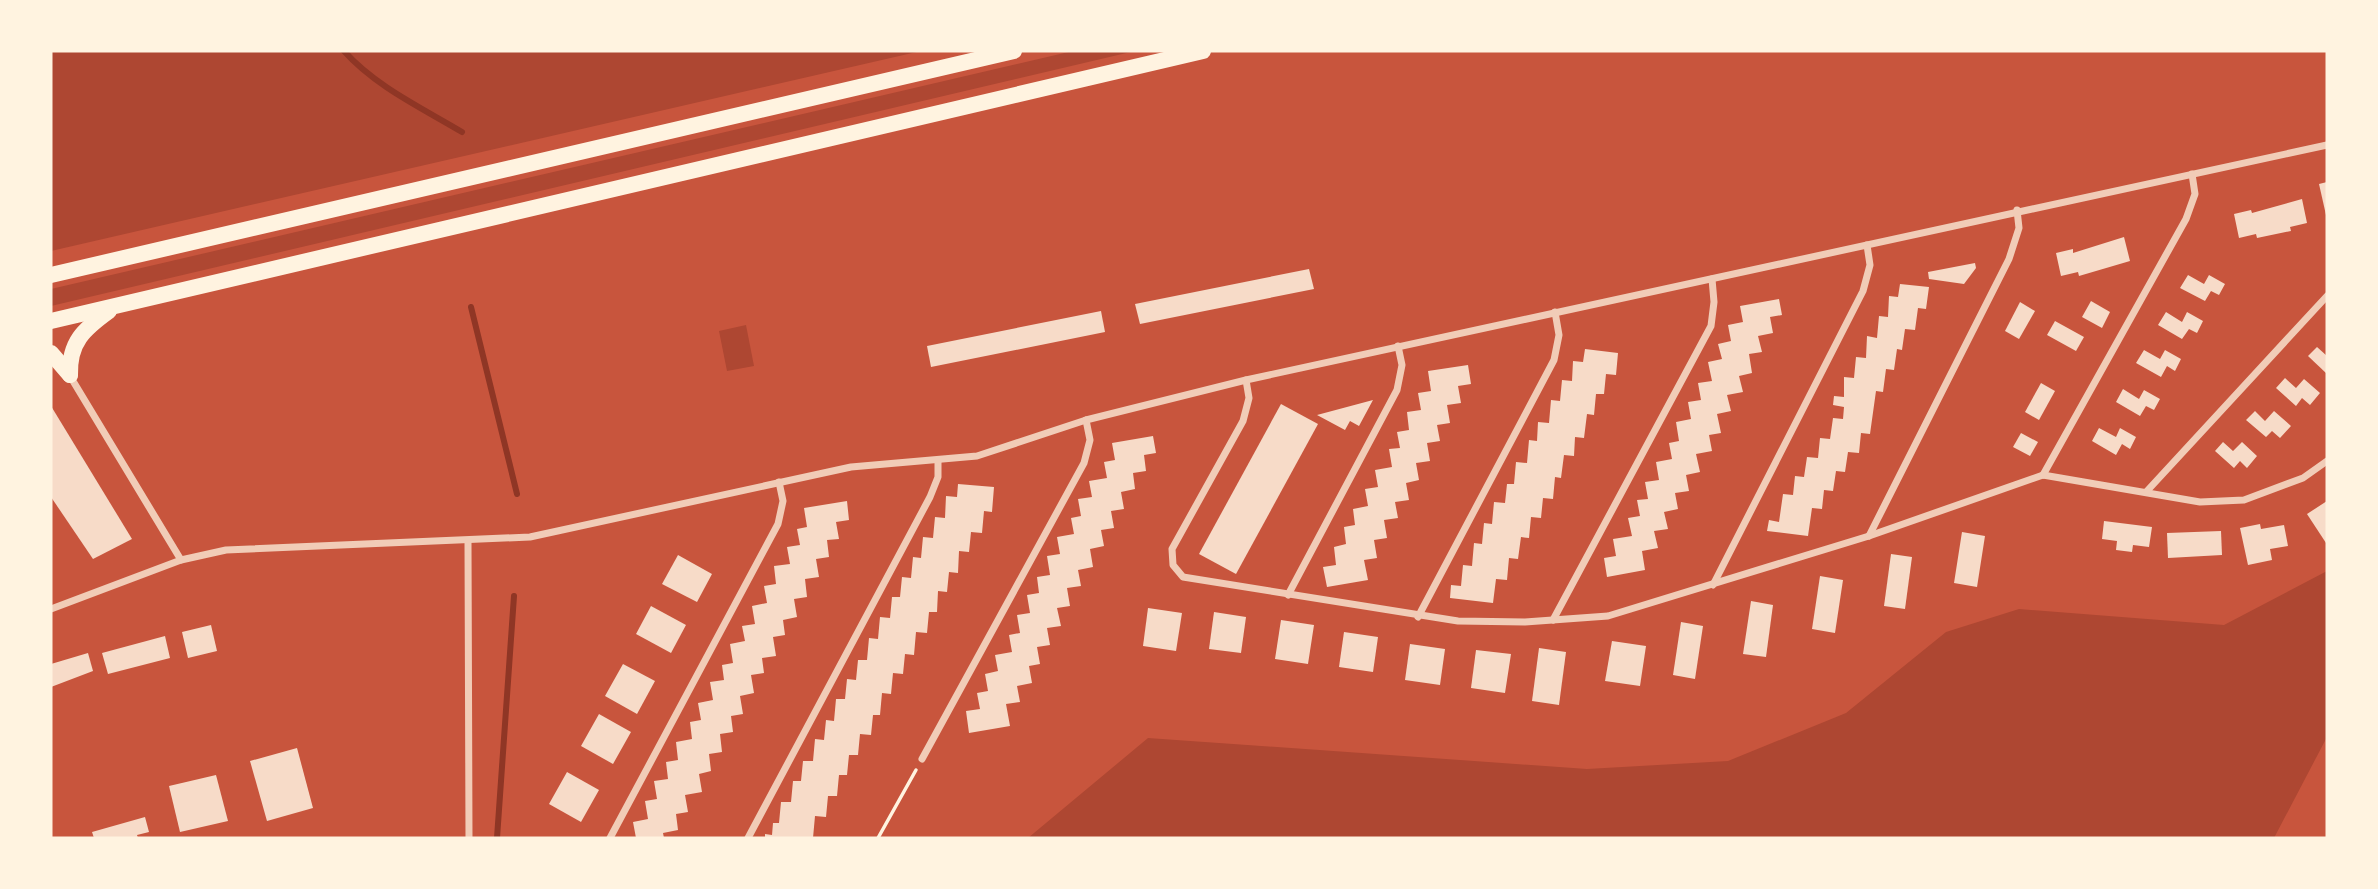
<svg xmlns="http://www.w3.org/2000/svg" width="2378" height="889" font-family="'Golos Text',sans-serif">
  <style>
    .green { fill: #ae4732 }
    .lines { fill: none; stroke-linecap: round; stroke-linejoin: round }
    .stream { stroke: #8f3625; stroke-width: 6 }
    .building { fill: #f7dbc8 }
    .path { stroke: #fff3e0; stroke-width: 3.5 }
    .minor { stroke: #f1ccb7; stroke-width: 7 }
    .trunk { stroke: #fff3e0; stroke-width: 16 }
  </style>
  <rect width="100%" height="100%" fill="#c8553d"/>
  <!-- green -->
  <g class="green">
    <polygon points="51,51 921,51 51,251"/>
    <polygon points="1073,51 1135,51 51,306 51,289"/>
    <polygon points="746,325 754,366 727,371 719,331"/>
    <polygon points="2327,571 2327,737 2274,838 1028,838 1148,738 1587,769 1728,761 1846,713 1946,632 2019,609 2224,625"/>
  </g>
  <g class="lines">
    <!-- stream -->
    <g class="stream">
      <path d="M344,51C375,86 422,108 462,132"/>
      <polyline points="471,307 517,494"/>
      <polyline points="497,838 514,596"/>
    </g>
  </g>
  <!-- building -->
  <g class="building">
    <polygon points="2327,182 2327,215 2326,215 2319,184"/>
    <polygon points="2302,199 2307,223 2290,227 2291,231 2257,238 2256,234 2239,238 2234,214 2251,210 2252,213"/>
    <polygon points="2124,237 2130,261 2079,276 2078,272 2061,276 2056,253 2073,249 2073,253"/>
    <polygon points="1975,263 1976,268 1964,284 1929,279 1928,272"/>
    <polygon points="1309,269 1314,289 1140,324 1135,304"/>
    <polygon points="2188,275 2204,284 2209,275 2225,284 2219,295 2211,291 2205,301 2180,288"/>
    <polygon points="1900,284 1929,287 1926,309 1918,308 1915,330 1905,329 1902,350 1897,349 1894,370 1886,369 1883,392 1876,391 1870,434 1861,433 1859,453 1848,452 1845,472 1836,471 1833,491 1824,490 1822,509 1812,508 1808,536 1767,531 1769,520 1779,522 1783,494 1793,495 1795,476 1804,477 1807,457 1818,458 1820,438 1830,439 1833,418 1843,419 1844,407 1833,405 1834,396 1844,397 1844,377 1854,378 1856,357 1866,358 1867,336 1877,338 1879,316 1888,317 1889,296 1898,297"/>
    <polygon points="1779,299 1782,315 1770,317 1773,333 1758,336 1762,352 1749,354 1752,373 1739,376 1743,392 1727,395 1731,411 1717,414 1721,433 1709,435 1712,451 1696,454 1700,472 1686,475 1689,491 1675,493 1678,509 1664,512 1668,529 1654,531 1658,548 1642,551 1645,570 1607,577 1604,558 1616,556 1613,539 1632,536 1628,518 1640,516 1637,500 1648,499 1645,482 1659,480 1656,462 1672,459 1669,443 1679,441 1676,422 1691,419 1688,402 1701,400 1698,383 1712,381 1708,362 1722,359 1718,344 1731,341 1728,325 1743,322 1740,306"/>
    <polygon points="2091,301 2110,312 2102,328 2082,317"/>
    <polygon points="2020,302 2035,311 2019,339 2005,331"/>
    <polygon points="1101,311 1105,332 931,367 927,346"/>
    <polygon points="2166,312 2182,322 2187,312 2203,321 2197,333 2189,329 2182,339 2158,325"/>
    <polygon points="2055,321 2084,337 2076,351 2047,335"/>
    <polygon points="2317,347 2327,356 2327,374 2308,356"/>
    <polygon points="1585,349 1618,353 1616,375 1606,374 1604,394 1596,394 1594,415 1587,414 1584,438 1575,437 1574,456 1564,455 1561,478 1555,477 1553,499 1543,498 1541,518 1531,517 1529,538 1521,537 1518,559 1509,558 1507,580 1496,579 1493,603 1450,598 1451,585 1461,586 1463,565 1472,566 1474,543 1482,544 1484,523 1492,524 1494,502 1505,503 1507,484 1514,484 1516,462 1527,463 1529,440 1537,441 1538,422 1549,423 1551,400 1560,401 1562,380 1572,381 1573,361 1583,362"/>
    <polygon points="2144,350 2160,359 2165,350 2181,359 2175,371 2167,366 2161,377 2136,363"/>
    <polygon points="1468,365 1471,384 1458,386 1461,403 1447,405 1450,423 1437,425 1440,441 1427,443 1430,461 1416,463 1419,480 1406,483 1409,500 1395,502 1398,518 1384,520 1387,538 1374,540 1377,558 1364,560 1368,580 1327,587 1323,567 1336,565 1334,547 1346,544 1344,527 1355,525 1353,509 1368,506 1365,489 1378,487 1375,470 1392,467 1389,449 1400,448 1397,432 1409,430 1407,412 1421,410 1418,393 1431,391 1428,371"/>
    <polygon points="2285,378 2296,388 2304,379 2320,393 2310,405 2302,398 2296,406 2276,388"/>
    <polygon points="2041,383 2055,391 2039,420 2025,412"/>
    <polygon points="2123,389 2139,399 2144,390 2160,399 2154,410 2146,406 2140,416 2116,402"/>
    <polygon points="1373,400 1359,426 1350,421 1345,430 1317,415"/>
    <polygon points="1281,404 1318,424 1236,574 1199,554"/>
    <polygon points="51,406 132,539 93,559 51,497"/>
    <polygon points="2255,411 2265,421 2274,411 2291,426 2280,438 2272,431 2266,437 2246,420"/>
    <polygon points="2099,428 2116,437 2120,428 2136,437 2130,449 2122,444 2116,455 2092,441"/>
    <polygon points="2021,433 2038,442 2030,456 2013,447"/>
    <polygon points="1153,436 1156,453 1144,455 1146,471 1133,473 1135,489 1121,492 1124,509 1111,511 1114,528 1101,530 1104,546 1090,549 1093,567 1078,570 1081,586 1067,588 1070,606 1057,608 1061,626 1047,628 1050,645 1037,647 1040,664 1029,666 1032,683 1017,686 1020,702 1006,704 1010,726 969,733 966,711 980,709 977,693 988,691 985,674 998,671 995,655 1012,652 1009,635 1020,633 1017,615 1030,613 1027,595 1039,593 1037,577 1050,575 1047,556 1060,554 1057,537 1074,534 1071,518 1081,516 1078,499 1092,497 1089,481 1107,478 1104,462 1115,460 1112,443"/>
    <polygon points="2223,442 2233,451 2242,442 2257,456 2247,468 2240,461 2234,468 2215,451"/>
    <polygon points="958,484 994,487 992,512 984,511 982,533 971,532 969,552 959,551 958,573 949,572 947,592 938,591 937,612 929,612 927,633 916,632 914,655 905,654 903,674 893,673 891,694 882,693 880,715 873,715 871,735 860,734 858,755 849,755 847,775 839,775 837,796 828,796 826,817 815,816 813,838 765,838 765,834 772,835 773,823 779,823 781,802 791,802 793,781 801,781 803,761 813,761 815,739 824,740 826,720 834,721 836,699 845,699 847,679 856,680 858,660 867,660 869,638 878,639 880,617 890,618 892,597 900,597 902,577 911,578 913,557 921,558 923,537 933,538 935,517 945,518 946,496 957,497"/>
    <polygon points="847,501 849,520 836,522 839,539 827,540 829,557 816,559 819,577 805,579 807,597 794,599 797,617 783,620 785,635 773,637 776,656 762,658 764,673 751,675 754,693 740,696 743,714 731,716 733,732 720,734 722,752 709,754 711,771 699,774 702,792 685,795 688,812 676,814 678,830 663,833 664,838 636,838 633,822 648,819 645,801 657,799 654,781 668,779 666,762 678,760 676,742 692,739 690,722 701,720 698,703 713,700 710,682 724,680 722,665 733,663 730,644 745,641 742,626 755,624 752,606 767,603 764,586 776,584 774,566 790,564 787,547 800,545 797,529 807,527 804,508"/>
    <polygon points="2327,501 2327,542 2326,543 2307,514"/>
    <polygon points="2104,521 2152,527 2149,547 2133,545 2132,552 2116,550 2117,541 2102,539"/>
    <polygon points="2260,524 2261,529 2284,525 2288,546 2270,549 2272,560 2248,565 2240,528"/>
    <polygon points="2221,531 2222,555 2168,558 2167,533"/>
    <polygon points="1962,532 1985,536 1977,587 1954,583"/>
    <polygon points="1891,554 1912,557 1905,609 1884,606"/>
    <polygon points="678,555 712,574 697,602 662,584"/>
    <polygon points="1820,576 1843,580 1835,633 1812,629"/>
    <polygon points="1751,601 1773,605 1766,657 1743,654"/>
    <polygon points="651,606 686,625 671,653 636,634"/>
    <polygon points="1148,608 1182,613 1176,651 1143,646"/>
    <polygon points="1214,612 1246,617 1241,653 1209,649"/>
    <polygon points="1281,620 1314,625 1308,664 1275,659"/>
    <polygon points="1681,622 1703,626 1695,679 1673,675"/>
    <polygon points="211,625 217,651 188,658 182,632"/>
    <polygon points="1344,632 1378,637 1373,672 1339,667"/>
    <polygon points="165,636 170,658 108,674 102,653"/>
    <polygon points="1612,641 1646,646 1640,686 1605,681"/>
    <polygon points="1410,644 1445,649 1440,685 1405,680"/>
    <polygon points="1539,648 1566,652 1559,705 1532,701"/>
    <polygon points="1476,650 1511,654 1505,693 1471,688"/>
    <polygon points="88,653 93,671 51,687 51,664"/>
    <polygon points="623,664 655,681 637,714 605,696"/>
    <polygon points="599,714 631,732 613,764 581,746"/>
    <polygon points="297,748 313,808 267,821 250,761"/>
    <polygon points="567,772 599,790 581,822 549,804"/>
    <polygon points="216,775 228,821 180,832 169,786"/>
    <polygon points="145,817 149,832 137,835 138,838 94,838 92,832"/>
  </g>
  <g class="lines">
    <!-- path -->
    <polyline class="path" points="878,838 916,770"/>
    <!-- minor -->
    <g class="minor">
      <polyline points="70,376 181,560 226,550 530,537 851,467 977,456 1086,420 1246,380 2327,145"/>
      <polyline points="1246,380 1249,398 1243,421 1172,549 1173,565 1183,577 1458,621 1525,622 1608,616 1869,536 2043,475 2200,502 2244,500 2303,478 2327,461"/>
      <polyline points="2043,475 2186,219 2195,194 2192,174"/>
      <polyline points="2147,491 2327,296"/>
      <polyline points="1869,536 2009,259 2019,228 2017,210"/>
      <polyline points="468,542 469,838"/>
      <polyline points="1713,585 1863,291 1870,265 1867,245"/>
      <polyline points="1288,595 1397,390 1402,365 1398,346"/>
      <polyline points="51,609 181,560"/>
      <polyline points="1418,617 1554,360 1559,335 1555,312"/>
      <polyline points="1553,620 1711,326 1714,302 1712,279"/>
      <polyline points="922,759 1084,463 1090,440 1086,420"/>
      <polyline points="610,838 778,524 783,501 779,482"/>
      <polyline points="748,838 930,497 938,477 938,460"/>
    </g>
    <!-- trunk -->
    <g class="trunk">
      <polyline points="51,275 1014,51"/>
      <polyline points="51,321 1203,51"/>
      <polyline points="51,353 70,375"/>
      <path d="M70,375C69,342 84,329 109,311"/>
    </g>
  </g>
  <!-- border -->
  <rect width="2378" height="889" fill="none" stroke="#fff3e0" stroke-width="105"/>
</svg>
